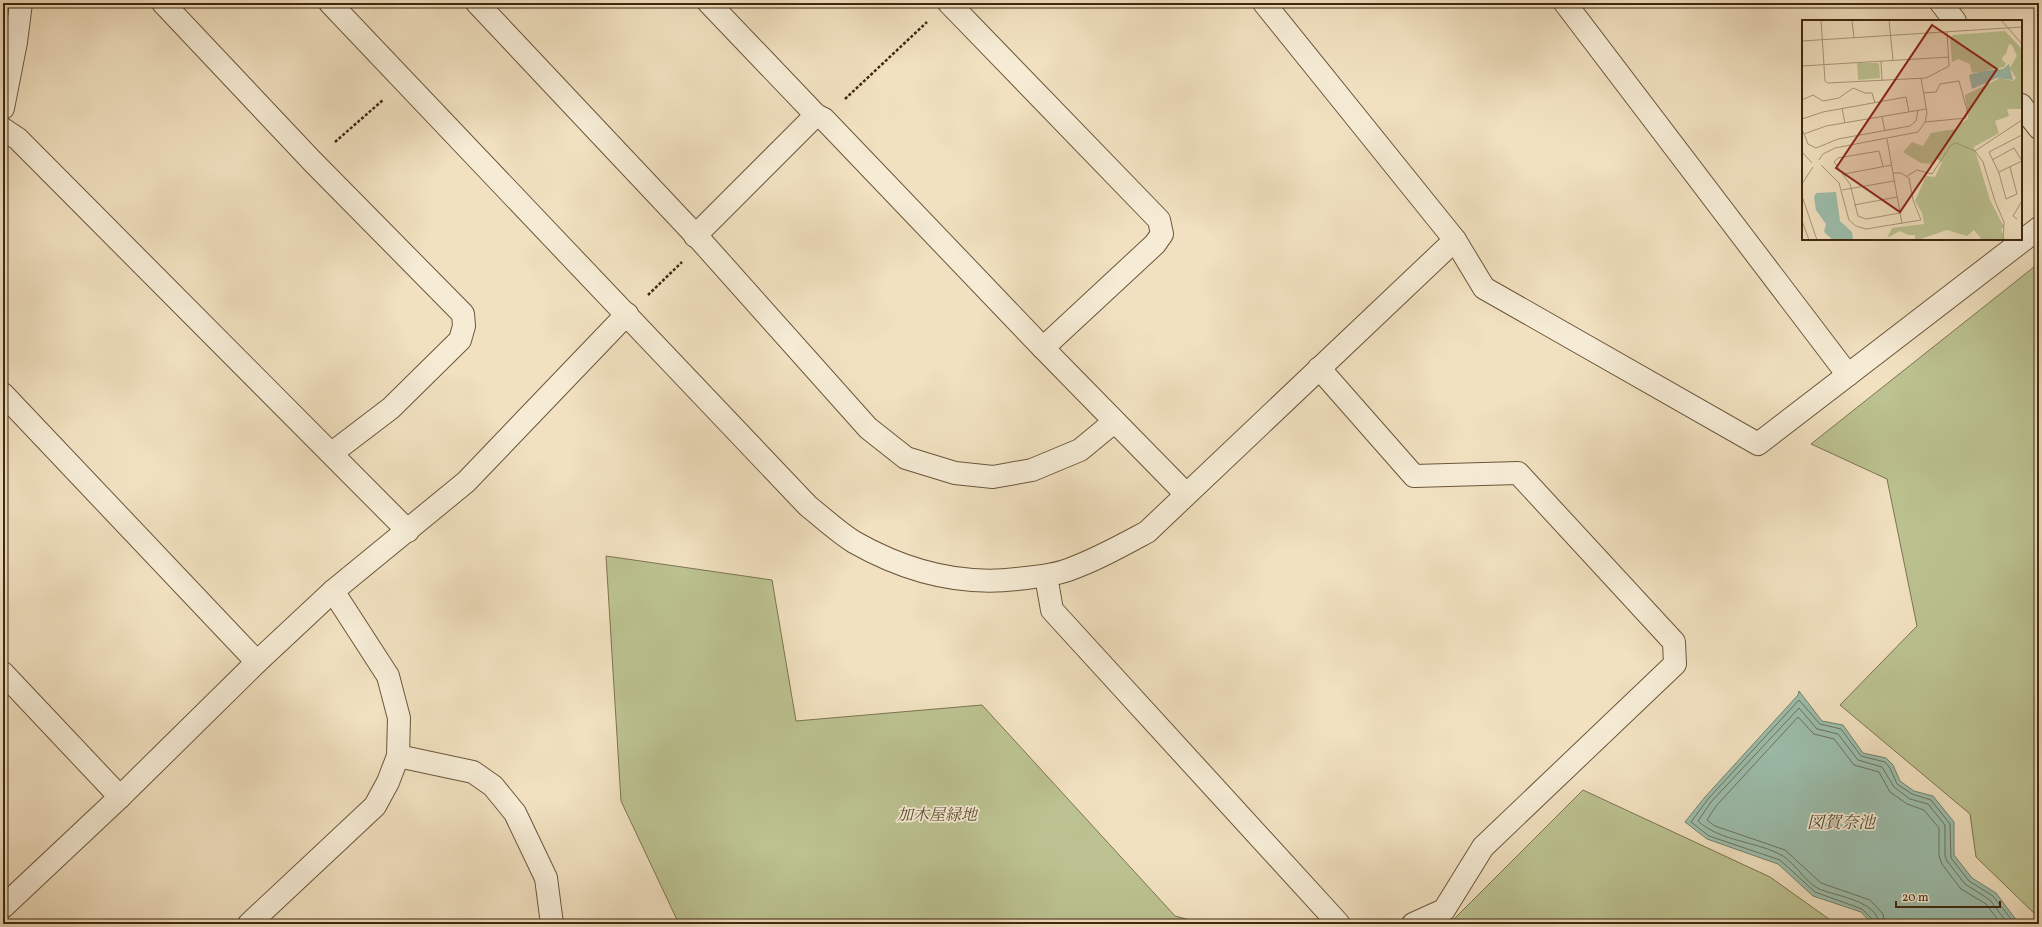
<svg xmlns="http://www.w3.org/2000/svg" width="2042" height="927" font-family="Vollkorn,'Noto Serif JP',serif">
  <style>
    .green { fill: #bcc291; stroke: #7e7450 }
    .water { fill: #9cbeac; stroke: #77826d }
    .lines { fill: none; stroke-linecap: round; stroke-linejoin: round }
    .shore { stroke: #6e725e; stroke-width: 1 }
    .minor-casing { stroke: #6c563b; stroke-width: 24 }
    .path { stroke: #3f270f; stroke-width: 2.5; stroke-dasharray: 3 2; stroke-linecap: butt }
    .minor { stroke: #f6ecd6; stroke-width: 22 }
    .labels { text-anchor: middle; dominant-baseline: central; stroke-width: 3.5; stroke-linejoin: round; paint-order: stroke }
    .park-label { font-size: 16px; font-style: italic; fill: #5e4e30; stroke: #f6ecd6 }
    .water-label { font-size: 17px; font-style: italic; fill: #564d36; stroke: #f6ecd6 }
    .inset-road { fill: none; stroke: #aa9779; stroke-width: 1 }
    .view { fill: #8f2418; fill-opacity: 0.15; stroke: #8f2418; stroke-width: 2 }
    .inset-edge { fill: none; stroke: #3f270f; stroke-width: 2 }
  </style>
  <rect width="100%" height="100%" fill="#f1e1c0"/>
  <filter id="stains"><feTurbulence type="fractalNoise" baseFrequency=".005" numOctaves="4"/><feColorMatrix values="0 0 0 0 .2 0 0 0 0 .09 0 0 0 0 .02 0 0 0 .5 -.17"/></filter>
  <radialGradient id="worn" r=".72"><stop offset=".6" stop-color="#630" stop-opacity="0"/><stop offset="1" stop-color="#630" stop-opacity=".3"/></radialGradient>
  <!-- green -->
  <g class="green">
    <polygon points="2039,263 2039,918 1976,857 1970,814 1840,705 1917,626 1887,479 1811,444"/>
    <polygon points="606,556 772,580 796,721 982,705 1175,916 1205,924 679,924 621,801"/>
    <polygon points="1583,790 1770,877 1836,924 1447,924 1455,918"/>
  </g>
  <!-- water -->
  <polygon class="water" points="1799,691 1822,721 1843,725 1863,753 1886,758 1893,765 1900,781 1914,791 1933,796 1954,822 1954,855 1972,878 1996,893 2017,921 2022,924 1872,924 1861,912 1813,896 1778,864 1707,839 1685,822 1705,797 1798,695"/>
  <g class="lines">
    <!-- shore -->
    <g class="shore">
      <polyline points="1874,924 1873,920 1862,909 1815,892 1780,860 1709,836 1691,822 1708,799 1799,700 1820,724 1841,729 1861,756 1885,762 1890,768 1897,784 1912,794 1931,800 1950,824 1951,858 1969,881 1993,896 2015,924"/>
      <path d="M1879,924C1878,901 1836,896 1819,889C1805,882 1796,864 1783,856C1757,841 1721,842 1698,821L1711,802L1799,708L1817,729L1838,734L1858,760L1882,767L1894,787L1910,799L1928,804L1945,825V856L1947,861L1965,884L1990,900L2008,924"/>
      <polyline points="1885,924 1883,914 1870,900 1821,883 1785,850 1715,826 1707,820 1716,806 1798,717 1814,734 1834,739 1854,765 1879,772 1890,792 1907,804 1924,810 1939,828 1939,856 1942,864 1961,889 1986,904 2001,924"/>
    </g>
    <!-- minor casing -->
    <g class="minor-casing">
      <g id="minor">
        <polyline points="163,3 313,162 463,314 464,326 460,340 391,408 332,453"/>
        <path d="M330,3L808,506C823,518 838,532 854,542C905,571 958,586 1017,579C1034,577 1052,576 1068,570C1096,560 1121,546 1147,532L1455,240"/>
        <polyline points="477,3 702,242 868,428 906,458 955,473 993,477 1032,470 1080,450 1114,422"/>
        <polyline points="709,3 816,115 824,119 1043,348 1186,494"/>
        <polyline points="949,3 1159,220 1162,234 1155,244 1043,348"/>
        <polyline points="1264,3 1455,240 1484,288 1758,444 2039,228"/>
        <polyline points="1565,3 1848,375"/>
        <polyline points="1941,3 1955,21"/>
        <polyline points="2021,105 2039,128"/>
        <polyline points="3,108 16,42 21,3"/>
        <polyline points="3,129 18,139 408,531"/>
        <polyline points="695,236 816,115"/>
        <polyline points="1319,368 1414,476 1518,473 1674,642 1675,664 1483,847 1444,910 1413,924"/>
        <polyline points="3,394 257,662"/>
        <polyline points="1046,576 1052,610 1339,924"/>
        <polyline points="3,673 120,797"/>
        <polyline points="398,756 473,772 493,786 515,813 546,878 552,924"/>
        <polyline points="3,907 120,797 257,662 333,591 466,482 627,314"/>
        <polyline points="249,924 375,806 388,782 398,756 399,718 388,676 333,591"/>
      </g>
    </g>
    <!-- path -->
    <g class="path">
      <polyline points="845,99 927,22"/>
      <polyline points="335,142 383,100"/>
      <polyline points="648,295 682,262"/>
    </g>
    <!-- minor -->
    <use href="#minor" class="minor"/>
  </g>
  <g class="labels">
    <!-- park labels -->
    <g class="park-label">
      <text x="937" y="816">加木屋緑地</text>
    </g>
    <!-- water labels -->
    <g class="water-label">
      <text x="1841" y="823">図賀奈池</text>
    </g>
  </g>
  <!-- overview -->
  <g transform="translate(1802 20)">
    <rect width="220" height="220" fill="#f1e1c0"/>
    <path d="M203,11L220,29V89H205L207,96L193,101L197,113L172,127L188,180L202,207L199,209L203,220H180L172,210L165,216L145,210L116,220H113V215H106L98,211L85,218L90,208L122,204L120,193L113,181L124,156L133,157L140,142L135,139L132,144L119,143L101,132L110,122L121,126L129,113L153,109L166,98L163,75L198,58L211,61L214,58L208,48L215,36L210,25L207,24L204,34L201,36L200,40L204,43L202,47L170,53L168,44L156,39L150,42L148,18L151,15ZM55,43H77L78,58L56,60Z" fill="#bcc291"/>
    <path d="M207,44L211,60L195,58L170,69L167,55L180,51L201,49ZM34,172L38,201L50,212L51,220H31L22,212L24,204L14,190L12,177L14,173Z" fill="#9cbeac"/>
    <path class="inset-road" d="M19,0L23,61L26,63L124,58L147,46L145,11M50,0L52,18M87,0L91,40M199,0L220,24M0,21L220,7M79,41L80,61M0,46L147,37M121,73L134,72L138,64L157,61L165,90L164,98L123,102M0,80L11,75L21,81L37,78L51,68L63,73H70L73,83M40,88L43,103M80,97L83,111M0,99L21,92L104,77L107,92M0,109L6,124L14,128L36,119L108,106L114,101L116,90M2,114L24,106L124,89M85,119L100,204M173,131L181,142L193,181L202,202L201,220M0,132L10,143M17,140L21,134L33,128L116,112L123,102L125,93L119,58M190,140L212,128L220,141M19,145L37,163L47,200L54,206L64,209L119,200L111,180L107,158L99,153H91M81,146L77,131L36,138L32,142L48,164L56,196L64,199L98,193M208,147L215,174L204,179L197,153L187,132L220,115M197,152L220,141M42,154L90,145M105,156L115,150L130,154L149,125L154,123L173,131L220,100M0,164L11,147M40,170L92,161M0,176L15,220M52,185L95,177M215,199L211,196L220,181M0,201L7,220"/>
    <path class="view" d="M130,5L195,49L98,192L34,148Z"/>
    <rect width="220" height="220" class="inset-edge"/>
  </g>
  <!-- margin -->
  <rect width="2042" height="927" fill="none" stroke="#f1e1c0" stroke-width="16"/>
  <rect x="4" y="4" width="2034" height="919" fill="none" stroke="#3f270f" stroke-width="2"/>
  <rect x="8" y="8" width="2026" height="911" fill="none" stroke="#3f270f"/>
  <!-- scale -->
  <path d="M1896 901v6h104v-6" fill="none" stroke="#3f270f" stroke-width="2"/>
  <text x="1902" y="901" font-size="12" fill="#3f270f" stroke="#f6ecd6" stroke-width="3" paint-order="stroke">20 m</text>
  <rect width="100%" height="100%" filter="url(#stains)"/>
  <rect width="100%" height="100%" fill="url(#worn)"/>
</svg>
